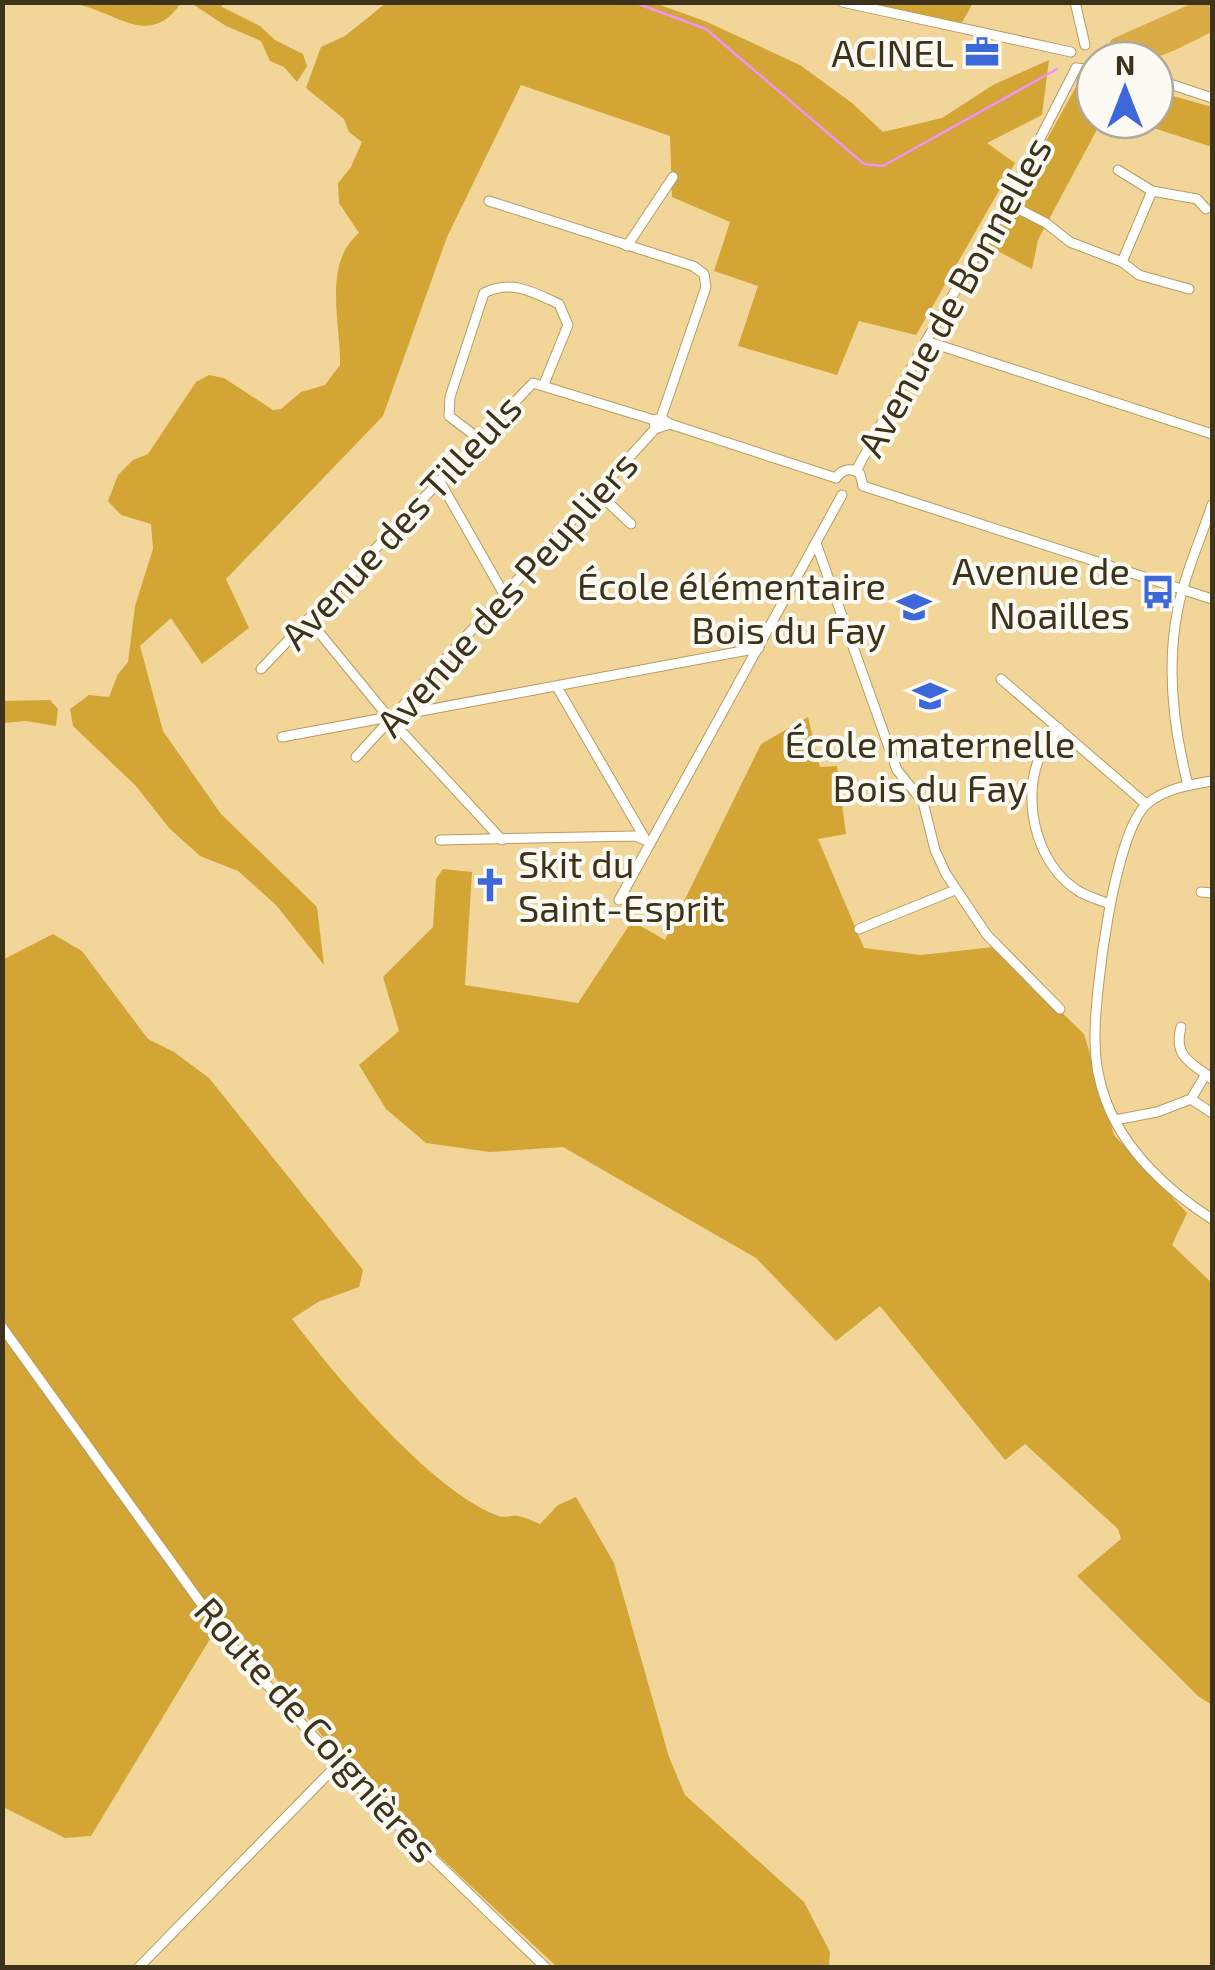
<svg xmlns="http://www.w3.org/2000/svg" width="1215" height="1970" font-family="'Exo 2',sans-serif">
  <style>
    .green { fill: #d9ac45 }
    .forest { fill: #d2a535 }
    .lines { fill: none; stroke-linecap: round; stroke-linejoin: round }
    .stream { stroke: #f192f6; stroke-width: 2.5 }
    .minor-casing { stroke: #b79b61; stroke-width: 11 }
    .minor { stroke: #fff; stroke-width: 9 }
    .labels { text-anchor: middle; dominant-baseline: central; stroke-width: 8; stroke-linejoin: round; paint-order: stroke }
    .poi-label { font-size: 38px; fill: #3d321a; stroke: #fdfaf4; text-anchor: end }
    .street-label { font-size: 38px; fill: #3d321a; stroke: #fdfaf4 }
  </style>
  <rect width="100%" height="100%" fill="#f2d699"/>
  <!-- green -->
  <path class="green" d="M1193,3H1212V32C1172,51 1148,70 1104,52L1112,39Z"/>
  <!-- forest -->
  <g class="forest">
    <path d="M70,3L181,2V3C148,51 115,9 70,3Z"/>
    <polygon points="191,3 221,3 222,7 260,26 275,40 303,54 307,66 297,82 284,67 270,61 261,41 226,26"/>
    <path d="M386,3H655L707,22L800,65L852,103L883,132L942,118L993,85L1049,60L1042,115L987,143L1015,163L916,335L859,321L837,375L738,346L758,286L714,271L730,222L672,197L670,136L521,85L447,237L383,416L226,579L249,628L202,664L171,618L140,646L163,731L221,814L317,907L324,965L276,905L238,871L200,856L169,828L136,786L73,726L70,709L89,695L109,697L118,674L128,662L135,606L153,549L151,524L121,515L108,501L118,475L133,460L148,454L196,382L209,375L224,378L273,410L281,409L301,392L325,385L340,365C341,323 322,264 359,233L339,203L338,183L351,167L362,142L349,132L344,119L306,88L321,47L345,36Z"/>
    <polygon points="868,3 973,3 961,24"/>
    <polygon points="1095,75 1095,120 1102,120 1038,240 1032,269 988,246 1077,85"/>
    <polygon points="1155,91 1212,107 1212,147 1129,120 1155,120"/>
    <polygon points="50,700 58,709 56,726 26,721 3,723 3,701"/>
    <polygon points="808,717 820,767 837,766 846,834 818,839 864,948 921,955 994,947 1084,1034 1114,1135 1187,1213 1172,1245 1212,1283 1212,1705 1198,1696 1077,1576 1121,1539 1118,1529 1025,1444 1005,1460 880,1306 836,1341 756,1258 563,1147 490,1152 426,1143 386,1109 359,1065 399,1031 383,977 433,927 436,879 443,869 472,872 465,985 578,1003 632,921 665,940 761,744"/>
    <path d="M53,934L82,951L148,1039L174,1052L209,1078L363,1270L359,1287L318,1302L292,1319C336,1377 430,1489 496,1515C504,1519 510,1515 518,1516C525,1517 533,1521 540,1524L558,1505L576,1497L614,1563L669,1757L685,1795L804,1902L830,1952L829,1967H557L356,1778L229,1620L216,1629L91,1836L65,1838L3,1807L2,960Z"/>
  </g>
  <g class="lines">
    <!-- stream -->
    <polyline class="stream" points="633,2 706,29 864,164 883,166 1057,69"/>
    <!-- minor casing -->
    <g class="minor-casing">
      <g id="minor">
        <polyline points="842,2 1071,52"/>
        <polyline points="1075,2 1085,45"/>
        <polyline points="1076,68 1087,69 1095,61"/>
        <polyline points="1155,79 1212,98"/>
        <polyline points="1118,170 1152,191 1197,199 1206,209"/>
        <polyline points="489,201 693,266 704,274 706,287 661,418 654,420 655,429 670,424 661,418"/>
        <polyline points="1007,203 1046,223 1070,242 1122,262 1139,275 1189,289"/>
        <polyline points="627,246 673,177"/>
        <polyline points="1122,262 1152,191"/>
        <polyline points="926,341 1212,434"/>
        <polyline points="670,424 836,478"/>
        <path d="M478,438L449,416L450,397L484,293C511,279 533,292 559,304L568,325L544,384"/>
        <polyline points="856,471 926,341 1007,203 1076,68"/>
        <path d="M836,478C842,469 851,467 860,474L863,486"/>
        <polyline points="439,480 505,596"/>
        <polyline points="863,486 1212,599"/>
        <polyline points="598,493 631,524"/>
        <polyline points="816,543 897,770 923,802 935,850 946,874 987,935 1060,1009"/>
        <polyline points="308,619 390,719 502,840"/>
        <polyline points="261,669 533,383 654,420"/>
        <polyline points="1001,679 1146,804"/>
        <polyline points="557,687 644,837"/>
        <path d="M1059,728C1052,738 1043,749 1038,761C1022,805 1038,867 1080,892C1089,897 1100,900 1109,904"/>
        <polyline points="282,737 759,648"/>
        <polyline points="356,757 655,429"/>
        <path d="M1212,781C1189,785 1167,788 1148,803C1114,830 1094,996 1095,1041C1095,1061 1099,1082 1106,1101C1125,1151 1168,1191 1212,1219"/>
        <path d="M1188,785C1173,727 1166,667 1178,608C1185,573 1201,538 1212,505"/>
        <polyline points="440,840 635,836 650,842"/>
        <polyline points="1201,892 1212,893"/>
        <polyline points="619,900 842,495"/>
        <polyline points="859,929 955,890"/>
        <path d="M1181,1027C1174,1052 1186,1061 1206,1074"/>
        <polyline points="1191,1099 1212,1113"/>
        <polyline points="1115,1120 1157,1112 1191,1099 1206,1074 1212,1079"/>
        <polyline points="2,1327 231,1645 361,1789 546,1968"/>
        <polyline points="138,1968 338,1764"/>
      </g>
    </g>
    <!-- minor -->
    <use href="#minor" class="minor"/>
  </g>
  <!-- icons -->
  <defs>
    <g id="office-bare" transform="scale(2.7)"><path d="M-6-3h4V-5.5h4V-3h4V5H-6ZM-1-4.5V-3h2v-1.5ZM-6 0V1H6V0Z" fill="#3d68d9" stroke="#fdfaf4" stroke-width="2.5" paint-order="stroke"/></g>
    <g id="bus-bare" transform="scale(2.7)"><path d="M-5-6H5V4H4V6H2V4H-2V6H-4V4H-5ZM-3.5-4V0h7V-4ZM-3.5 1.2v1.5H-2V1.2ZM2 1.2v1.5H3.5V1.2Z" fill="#3d68d9" stroke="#fdfaf4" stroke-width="2.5" paint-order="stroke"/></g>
    <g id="school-bare" transform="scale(2.7)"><path d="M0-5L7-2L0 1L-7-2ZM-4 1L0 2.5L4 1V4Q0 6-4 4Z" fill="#3d68d9" stroke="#fdfaf4" stroke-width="2.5" paint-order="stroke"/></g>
    <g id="church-bare" transform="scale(2.7)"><path d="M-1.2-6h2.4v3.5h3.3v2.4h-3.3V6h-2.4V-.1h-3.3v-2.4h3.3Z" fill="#3d68d9" stroke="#fdfaf4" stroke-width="2.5" paint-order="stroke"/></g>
  </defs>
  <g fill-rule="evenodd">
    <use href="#office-bare" x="982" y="52"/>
    <use href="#bus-bare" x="1158" y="592"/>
    <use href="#school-bare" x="914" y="607"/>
    <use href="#school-bare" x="930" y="696"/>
    <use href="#church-bare" x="490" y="885"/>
  </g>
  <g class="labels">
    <!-- poi labels -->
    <g class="poi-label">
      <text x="954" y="52">ACINEL</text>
      <text x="1130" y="570">Avenue de<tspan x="1130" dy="44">Noailles</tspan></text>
      <text x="886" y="585">École élémentaire<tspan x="886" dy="44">Bois du Fay</tspan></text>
      <text x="930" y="743" text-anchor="middle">École maternelle<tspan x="930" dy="44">Bois du Fay</tspan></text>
      <text x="518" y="863" text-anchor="start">Skit du<tspan x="518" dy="44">Saint-Esprit</tspan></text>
    </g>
    <!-- street labels -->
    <g class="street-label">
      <text transform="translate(953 296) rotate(-61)">Avenue de Bonnelles</text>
      <text transform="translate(400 521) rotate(-47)">Avenue des Tilleuls</text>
      <text transform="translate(506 593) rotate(-48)">Avenue des Peupliers</text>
      <text transform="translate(317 1729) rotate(48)">Route de Coignières</text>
    </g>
  </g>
  <!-- border -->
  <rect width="1215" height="1970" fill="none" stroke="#3d321a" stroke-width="10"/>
  <!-- north arrow -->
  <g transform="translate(1125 90)"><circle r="48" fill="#fdfaf4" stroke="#b0aa9d" stroke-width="2.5"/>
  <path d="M0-8L18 38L0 25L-18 38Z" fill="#3d68d9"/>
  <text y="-15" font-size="28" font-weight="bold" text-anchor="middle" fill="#3d321a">N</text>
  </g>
</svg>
